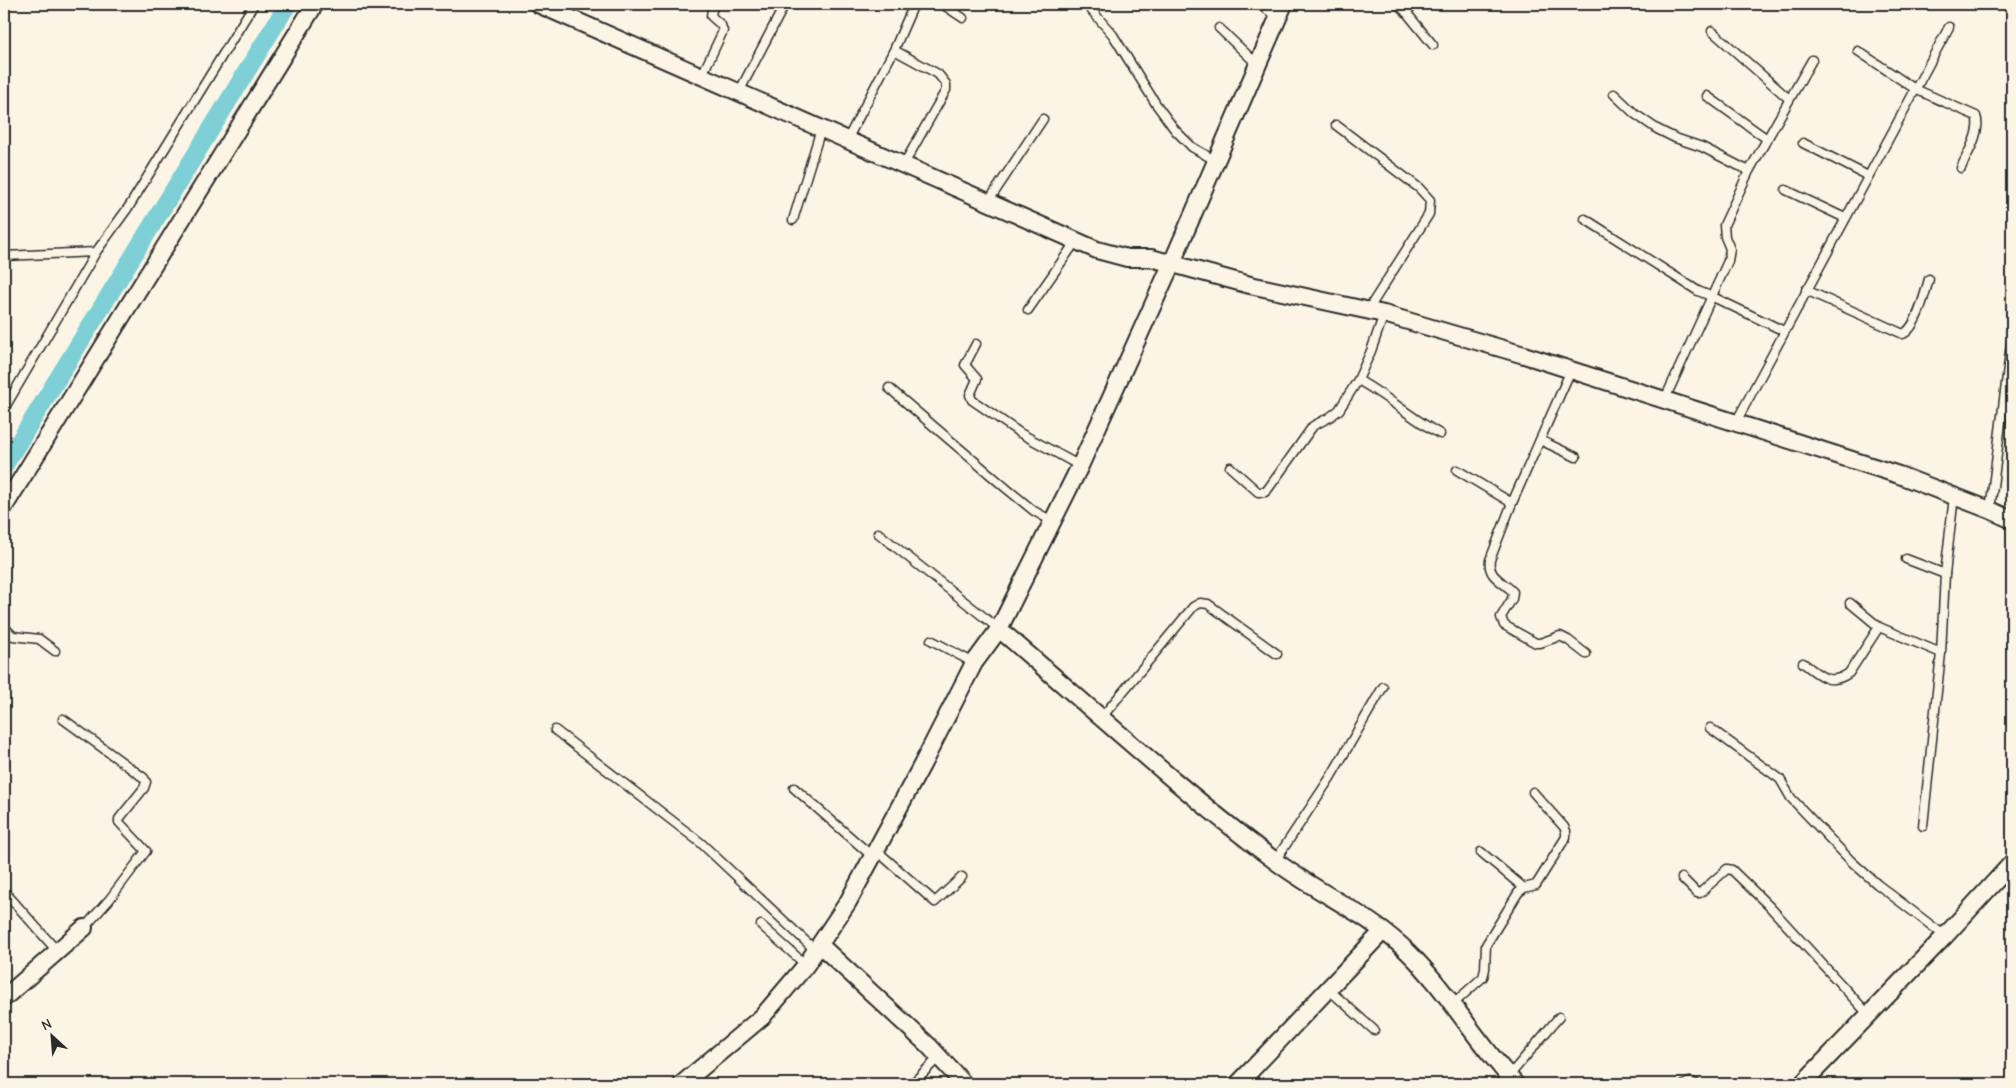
<svg xmlns="http://www.w3.org/2000/svg" width="2016" height="1088" font-family="'Comic Neue',sans-serif">
  <style>
    .lines { fill: none; stroke-linecap: round; stroke-linejoin: round }
    .canal { stroke: #7ecfd6; stroke-width: 18 }
    .lane-casing { stroke: #2b2b2b; stroke-width: 11 }
    .street-casing { stroke: #2b2b2b; stroke-width: 20 }
    .lane { stroke: #fcf5e5; stroke-width: 8 }
    .street { stroke: #fcf5e5; stroke-width: 16 }
  </style>
  <rect width="100%" height="100%" fill="#fcf5e5"/>
  <filter id="ink" filterUnits="userSpaceOnUse"><feTurbulence type="fractalNoise" baseFrequency=".02" numOctaves="2"/><feDisplacementMap in="SourceGraphic" scale="10" xChannelSelector="R" yChannelSelector="G"/><feConvolveMatrix kernelMatrix="1 2 1 2 8 2 1 2 1" color-interpolation-filters="sRGB"/></filter>
  <g filter="url(#ink)">
    <g class="lines">
      <!-- canal -->
      <polyline class="canal" points="4,466 288,4"/>
      <!-- lane casing -->
      <g class="lane-casing">
        <g id="lane">
          <polyline points="942,4 963,18"/>
          <polyline points="1086,4 1113,35 1156,104 1175,130 1192,147 1216,161"/>
          <polyline points="1260,4 1278,18"/>
          <polyline points="1398,4 1406,12 1415,4"/>
          <polyline points="1406,12 1433,45"/>
          <polyline points="1219,28 1257,64"/>
          <polyline points="1712,31 1789,99"/>
          <polyline points="894,50 938,74 946,84 946,90 904,164"/>
          <path d="M1858,51L1915,89L1976,116C1982,131 1967,154 1961,168"/>
          <polyline points="702,75 723,31 721,25 711,16 713,4"/>
          <polyline points="739,92 785,4"/>
          <polyline points="1614,94 1635,114 1657,129 1675,138 1702,147 1749,171"/>
          <polyline points="1707,96 1767,139"/>
          <polyline points="1336,125 1419,188 1430,200 1429,214 1368,310"/>
          <polyline points="847,140 894,50 914,4"/>
          <polyline points="1803,143 1868,176"/>
          <polyline points="1786,190 1845,218"/>
          <polyline points="988,202 1043,119"/>
          <polyline points="1585,219 1698,291 1713,297 1784,331"/>
          <polyline points="793,220 821,129"/>
          <polyline points="4,256 96,252 130,205 254,4"/>
          <path d="M1806,290L1903,334C1917,328 1925,293 1929,279"/>
          <polyline points="1028,310 1076,241"/>
          <polyline points="976,344 965,365 977,379 970,395 972,400 1020,433 1080,466"/>
          <path d="M1571,370L1512,503L1490,560C1487,577 1503,581 1513,592L1512,599L1501,617L1504,625L1536,643H1540L1560,636L1568,640L1586,654"/>
          <path d="M1358,380C1387,396 1411,418 1440,434"/>
          <polyline points="889,388 1007,489 1034,511 1052,521"/>
          <polyline points="1665,399 1728,261 1730,249 1725,237 1724,225 1749,171 1812,60"/>
          <polyline points="4,409 96,252"/>
          <polyline points="1736,422 1949,27"/>
          <polyline points="1540,440 1576,457"/>
          <polyline points="1230,467 1258,492 1265,492 1268,489 1313,426 1330,417 1339,410 1358,380 1371,351 1384,314"/>
          <polyline points="1457,470 1512,503"/>
          <polyline points="1990,510 2012,336"/>
          <polyline points="878,533 999,629"/>
          <polyline points="1906,559 1945,574"/>
          <polyline points="1850,603 1879,627 1941,653"/>
          <polyline points="4,627 13,636 39,639 55,651"/>
          <polyline points="931,640 974,663"/>
          <path d="M1803,663C1820,675 1829,687 1849,673L1879,627"/>
          <polyline points="1102,717 1193,607 1200,603 1208,604 1277,654"/>
          <polyline points="63,719 144,778 146,782 144,788 119,819 119,822 146,851 109,900 84,928"/>
          <polyline points="1710,728 1780,779 1791,798 1852,862 1877,884 1945,936"/>
          <polyline points="555,730 701,843 816,951"/>
          <polyline points="794,788 872,856"/>
          <polyline points="1923,826 1941,653 1945,574 1954,496"/>
          <polyline points="876,850 935,902 962,877"/>
          <polyline points="1481,852 1524,888"/>
          <polyline points="1275,861 1330,778 1383,687"/>
          <polyline points="1682,878 1697,893 1700,893 1727,869 1732,870 1769,906 1868,1014"/>
          <polyline points="4,891 58,952"/>
          <polyline points="761,925 806,965"/>
          <polyline points="1328,989 1374,1030"/>
          <polyline points="1453,1004 1483,977 1485,969 1486,945 1518,893 1524,888 1536,885 1566,837 1566,831 1564,827 1533,792"/>
          <polyline points="695,1074 701,1084"/>
          <polyline points="1509,1076 1559,1017"/>
          <polyline points="1599,1083 1600,1084"/>
          <polyline points="912,1084 939,1057"/>
          <polyline points="1685,1084 1690,1082 1696,1084"/>
        </g>
      </g>
      <!-- street casing -->
      <g class="street-casing">
        <g id="street">
          <polyline points="538,4 1097,250 1127,258 1151,258 1250,285 1384,314 1524,355 1899,475 1990,510 2012,520"/>
          <polyline points="4,507 315,4"/>
          <path d="M999,629C1090,707 1178,788 1274,860C1317,893 1369,914 1408,952C1440,983 1463,1021 1491,1055C1499,1065 1507,1074 1515,1084"/>
          <polyline points="820,945 929,1046 964,1084"/>
          <polyline points="4,998 84,928"/>
          <polyline points="682,1084 762,1017 806,965 848,902 922,765 974,663 999,629 1080,466 1171,265 1284,4"/>
          <polyline points="1238,1084 1383,931"/>
          <polyline points="1802,1084 1945,936 2012,863"/>
        </g>
      </g>
      <!-- lane -->
      <use href="#lane" class="lane"/>
      <!-- street -->
      <use href="#street" class="street"/>
    </g>
  </g>
  <!-- margin -->
  <rect width="2016" height="1088" fill="none" stroke="#fcf5e5" stroke-width="20"/>
  <rect x="10" y="10" width="1996" height="1068" fill="none" stroke="#2b2b2b" stroke-width="2" filter="url(#ink)"/>
  <!-- north arrow -->
  <g transform="translate(52 1036) rotate(334)" stroke="#fcf5e5" stroke-width="4" paint-order="stroke">
  <path d="M0-4L9 19L0 12L-9 19Z" fill="#2b2b2b"/>
  <text y="-8" font-size="14" font-weight="bold" text-anchor="middle" fill="#2b2b2b">N</text>
  </g>
</svg>
